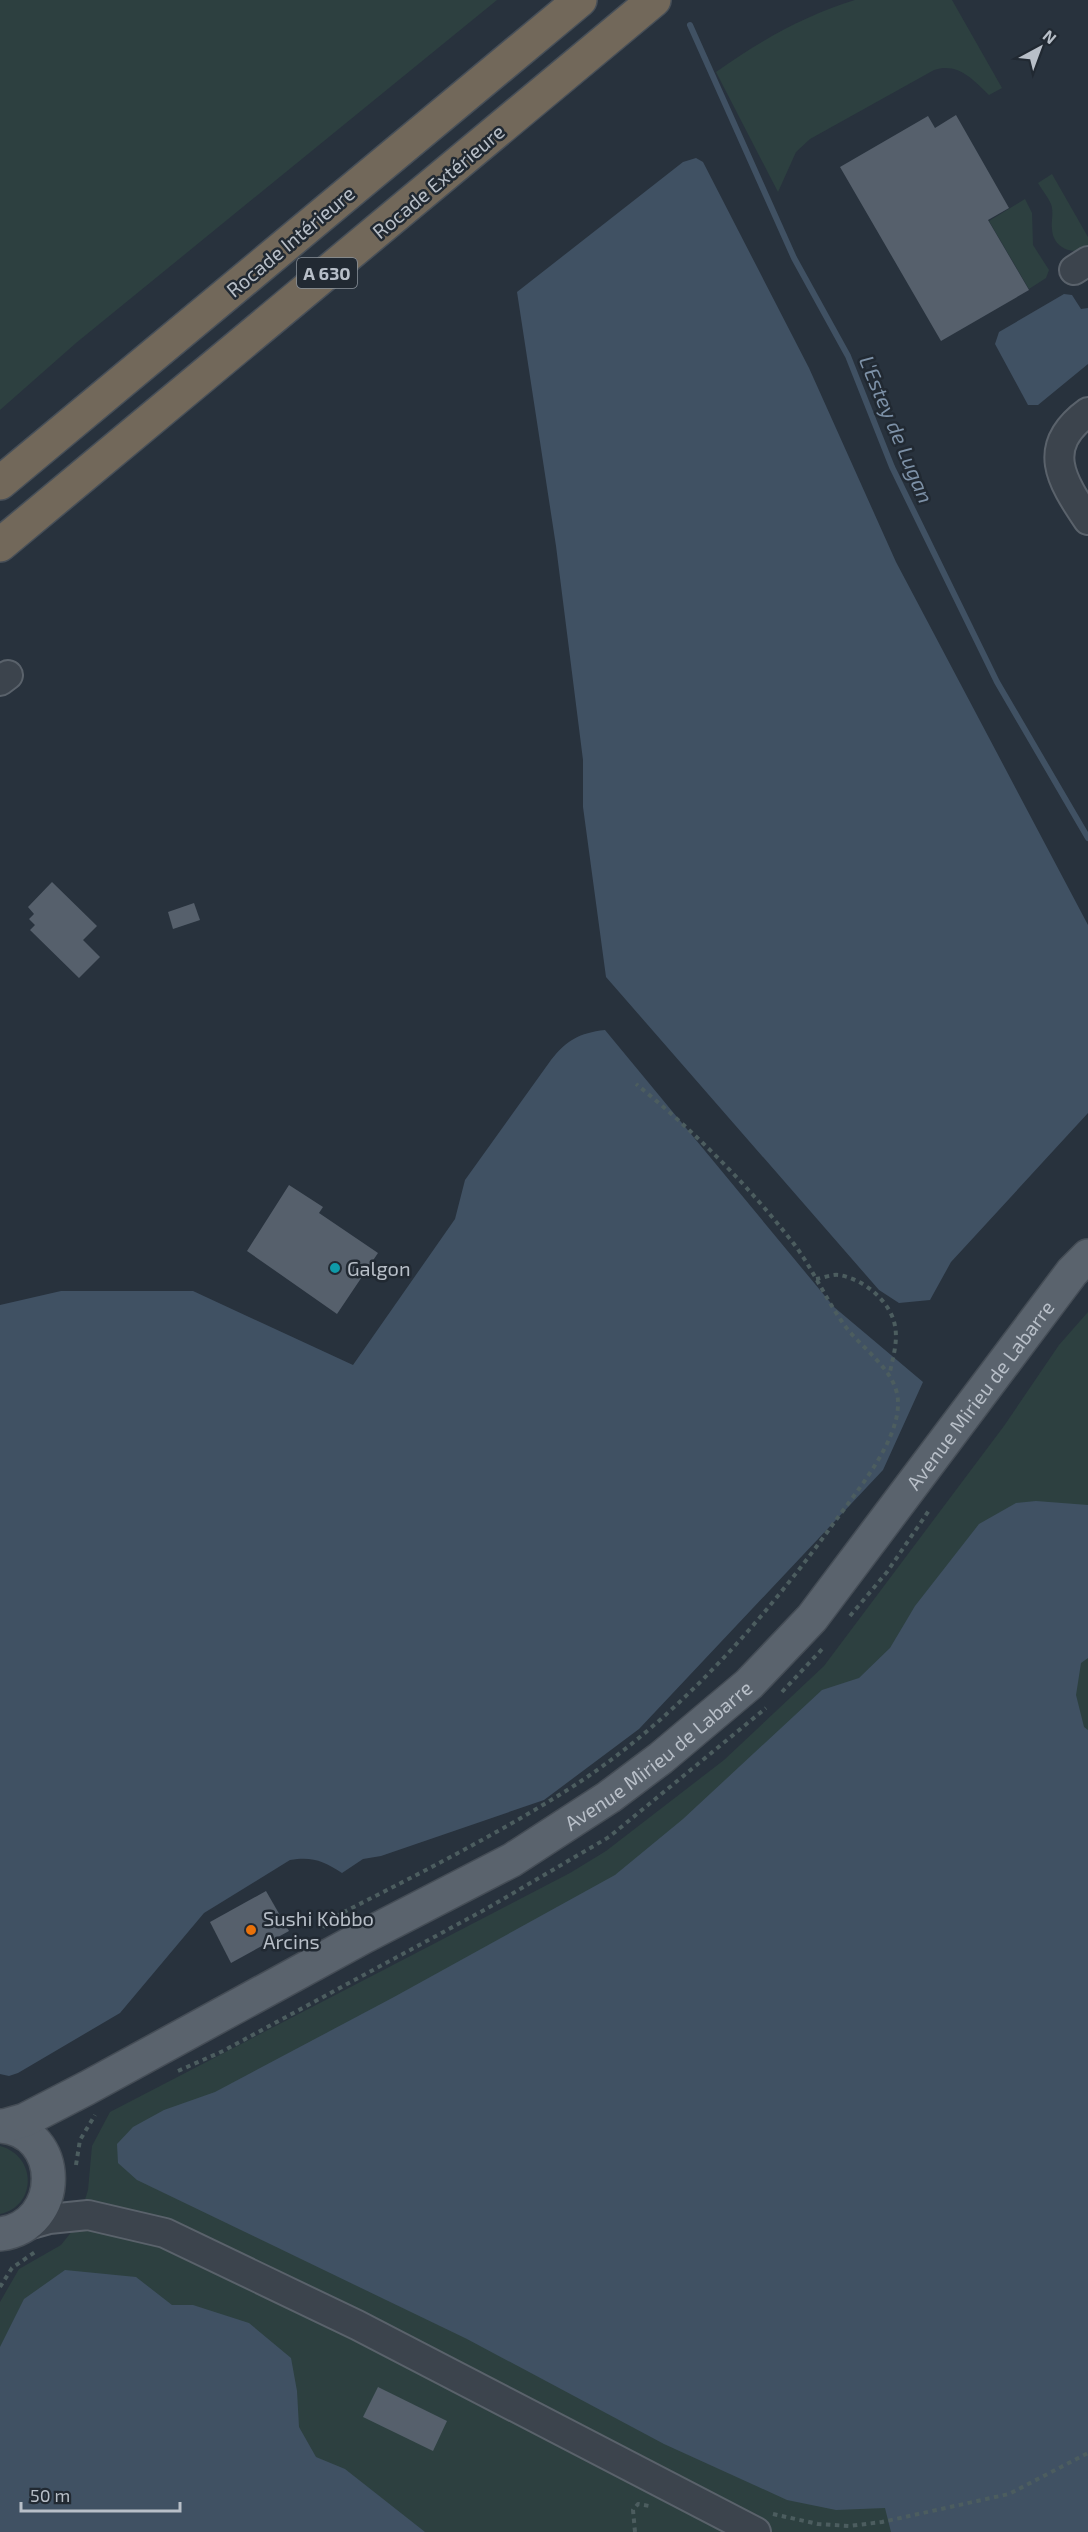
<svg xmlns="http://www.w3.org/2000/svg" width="1088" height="2532" font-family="'Exo 2',sans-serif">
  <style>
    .green { fill: #2d4040 }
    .water { fill: #405163 }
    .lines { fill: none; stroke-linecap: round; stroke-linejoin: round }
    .stream { stroke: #405163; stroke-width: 6 }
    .building { fill: #56606c }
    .minor-casing { stroke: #5a626b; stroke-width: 32 }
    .major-casing { stroke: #454d56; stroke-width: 36 }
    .highway-casing { stroke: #474f58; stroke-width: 36 }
    .path { stroke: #4c5d5f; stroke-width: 4; stroke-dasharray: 4.5 4.5; stroke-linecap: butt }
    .minor { stroke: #3c444d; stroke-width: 28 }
    .major { stroke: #5a636d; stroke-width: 33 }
    .highway { stroke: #72685a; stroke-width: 33 }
    .culture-dot { fill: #0f9aa8; stroke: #212932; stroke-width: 2 }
    .food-dot { fill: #e8710a; stroke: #212932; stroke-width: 2 }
    .labels { text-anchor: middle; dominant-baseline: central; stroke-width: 5; stroke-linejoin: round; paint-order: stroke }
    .shield { fill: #212932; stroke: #8b929b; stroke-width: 1.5 }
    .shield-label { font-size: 18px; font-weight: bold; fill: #b8bfc8 }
    .street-label { font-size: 20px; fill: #b8bfc8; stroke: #212932 }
    .poi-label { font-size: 20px; fill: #b8bfc8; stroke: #212932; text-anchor: start }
    .water-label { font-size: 21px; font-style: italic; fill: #7d91a7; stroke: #212932 }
  </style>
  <rect width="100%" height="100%" fill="#28323d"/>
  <!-- green -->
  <g class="green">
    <polygon points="0,0 497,0 76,343 0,410"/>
    <path d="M855,0H952L1002,88L989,95C973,79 957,62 934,70L810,139L796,152L778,192L716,72C760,41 803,16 855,0Z"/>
    <path d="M1052,174L1088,237V249C1072,255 1053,248 1052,229C1051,221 1054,212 1051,204C1048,197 1042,190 1038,183Z"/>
    <polygon points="1025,199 1032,213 1033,245 1049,270 1046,278 1029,289 989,221"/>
    <polygon points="1088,1312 1088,2532 0,2532 0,2302 19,2269 61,2245 77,2225 88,2190 92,2146 110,2112 570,1873 606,1851 724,1760 824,1666 1004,1426 1059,1345"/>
    <path d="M0,2146C37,2156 37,2206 0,2214Z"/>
  </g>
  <!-- water -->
  <g class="water">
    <polygon points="696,158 703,162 809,368 896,562 1088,925 1088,1113 951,1262 930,1300 899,1303 879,1290 606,977 583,807 583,760 556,546 517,292 683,162"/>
    <polygon points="1064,294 1072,295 1081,309 1088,308 1088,364 1038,405 1028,405 995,344 999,332"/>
    <path d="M605,1030L834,1307L923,1382L883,1470L639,1729L544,1800L381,1856L363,1859L342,1873C324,1861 312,1856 290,1860L204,1913L120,2013L18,2073L9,2076L0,2074V1305L61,1291H193L353,1365L455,1219L465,1180L551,1060C567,1040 579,1033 605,1030Z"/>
    <polygon points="1036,1501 1088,1505 1088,1658 1081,1663 1076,1695 1084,1727 1088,1730 1088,2532 891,2532 885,2508 836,2510 787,2500 664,2444 467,2339 137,2180 118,2163 117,2144 133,2127 164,2110 215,2092 394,1997 615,1875 683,1819 822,1690 859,1678 890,1648 915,1606 979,1524 1016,1503"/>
    <polygon points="65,2270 136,2277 172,2305 193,2305 249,2323 291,2358 297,2391 299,2427 316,2457 345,2469 425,2532 0,2532 0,2347 24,2299"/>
  </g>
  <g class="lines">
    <!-- stream -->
    <polyline class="stream" points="690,25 794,258 848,356 892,467 997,682 1088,838"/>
  </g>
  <!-- building -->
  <g class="building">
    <polygon points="956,115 1009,208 988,220 1029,290 941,341 840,167 928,116 935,128"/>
    <polygon points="52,882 97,926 83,940 100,957 79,978 30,930 35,925 29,919 34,914 28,907"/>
    <polygon points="194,903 200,920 173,929 168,912"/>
    <polygon points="289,1185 323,1207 319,1213 378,1253 337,1314 247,1251"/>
    <polygon points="266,1891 289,1931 231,1963 210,1922"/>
    <polygon points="378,2387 447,2421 433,2451 363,2417"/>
  </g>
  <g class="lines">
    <!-- minor casing -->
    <g class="minor-casing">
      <g id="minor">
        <polyline points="1074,270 1088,261"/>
        <path d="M1088,412C1040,447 1061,480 1088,520"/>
        <polyline points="0,681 8,675"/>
        <polyline points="24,2226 49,2219 88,2215 165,2233 357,2325 756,2532"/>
      </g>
    </g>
    <!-- major casing -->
    <g class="major-casing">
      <g id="major">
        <path d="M0,2126C64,2130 65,2226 0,2234"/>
        <path id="s1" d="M4,2126L25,2120L87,2088L365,1936L512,1860L609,1797L661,1758L749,1684L812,1618L1072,1272L1088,1256"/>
      </g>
    </g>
    <!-- highway casing -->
    <g class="highway-casing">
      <g id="highway">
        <polyline points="0,483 580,0"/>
        <polyline points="0,545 654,0"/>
      </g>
    </g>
    <!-- path -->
    <g class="path">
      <path d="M816,1279C823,1278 832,1274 839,1275C864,1279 891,1302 895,1326C898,1342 893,1357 890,1372"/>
      <polyline points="850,1616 887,1572 930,1509"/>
      <polyline points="782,1692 824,1647"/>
      <path d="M323,1928L326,1921C409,1879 493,1837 572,1787C675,1721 765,1619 836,1520C857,1491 898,1442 898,1404C899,1372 863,1350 845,1326C826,1300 813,1269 794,1244C748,1185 694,1131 636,1084"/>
      <polyline points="178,2071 223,2051 486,1909 609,1837 766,1708"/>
      <polyline points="76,2165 80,2140 95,2115"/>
      <polyline points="0,2287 12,2268 35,2252"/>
      <polyline points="773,2514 818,2524 849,2526 882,2522 1009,2494 1088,2453"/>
      <polyline points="635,2532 633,2510 638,2504 649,2506"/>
    </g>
    <!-- minor -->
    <use href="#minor" class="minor"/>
    <!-- major -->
    <use href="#major" class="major"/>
    <!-- highway -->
    <use href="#highway" class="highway"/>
  </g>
  <!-- markers -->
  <circle class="culture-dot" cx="335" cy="1268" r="6"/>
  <circle class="food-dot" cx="251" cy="1930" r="6"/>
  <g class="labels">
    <!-- shield labels -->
    <rect class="shield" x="297" y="258" width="60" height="30" rx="4.5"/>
    <g class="shield-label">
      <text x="327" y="273">A 630</text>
    </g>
    <!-- street labels -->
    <g class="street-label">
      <text transform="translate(438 181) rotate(-40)">Rocade Extérieure</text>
      <text transform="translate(290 241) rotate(-40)">Rocade Intérieure</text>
      <text stroke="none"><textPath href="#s1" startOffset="1240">Avenue Mirieu de Labarre</textPath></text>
      <text stroke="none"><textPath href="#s1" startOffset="754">Avenue Mirieu de Labarre</textPath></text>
    </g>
    <!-- poi labels -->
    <g class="poi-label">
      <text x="347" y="1268">Galgon</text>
      <text x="263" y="1918">Sushi Kòbbo<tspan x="263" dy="23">Arcins</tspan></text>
    </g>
    <!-- water labels -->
    <g class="water-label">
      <text transform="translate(897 429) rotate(67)">L'Estey de Lugan</text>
    </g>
  </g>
  <!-- north arrow -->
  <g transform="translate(1040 48) rotate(41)" stroke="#212932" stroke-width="4.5" paint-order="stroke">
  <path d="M0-4.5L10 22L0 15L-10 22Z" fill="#b8bfc8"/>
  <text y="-9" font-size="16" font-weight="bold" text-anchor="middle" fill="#b8bfc8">N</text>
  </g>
  <!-- scale -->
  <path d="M21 2502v9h159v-9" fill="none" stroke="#b8bfc8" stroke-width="3"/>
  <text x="30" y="2502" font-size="18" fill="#b8bfc8" stroke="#212932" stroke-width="4.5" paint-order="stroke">50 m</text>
</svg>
